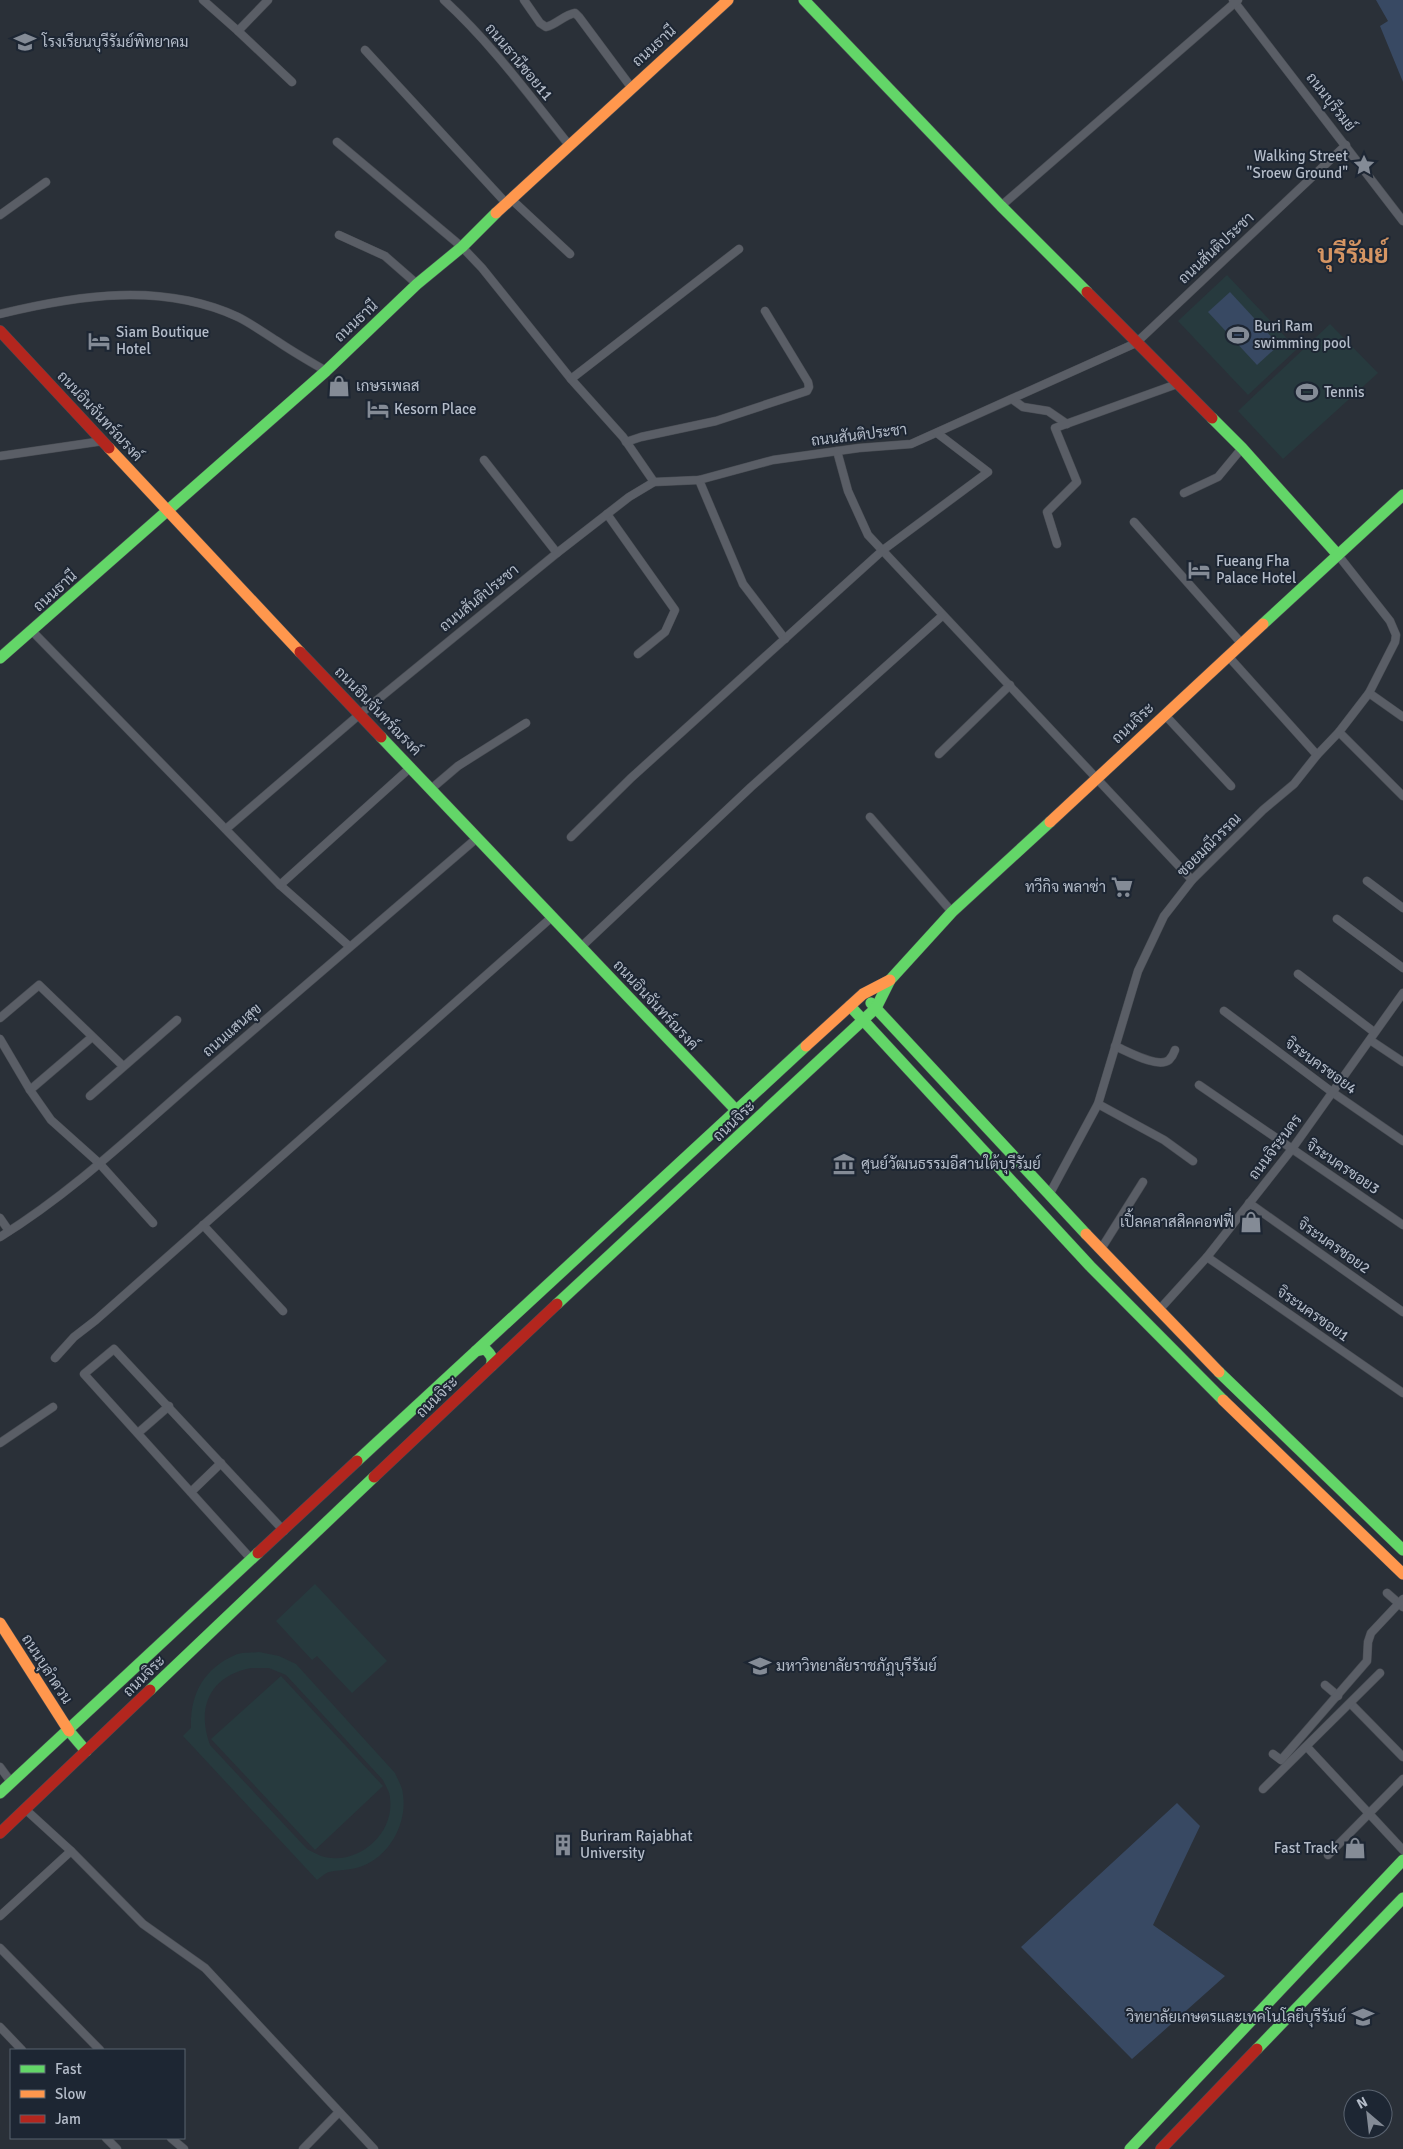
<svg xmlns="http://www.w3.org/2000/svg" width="1403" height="2149" font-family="Signika,Sarabun,sans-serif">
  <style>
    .green { fill: #273a3e; fill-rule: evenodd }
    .water { fill: #384963 }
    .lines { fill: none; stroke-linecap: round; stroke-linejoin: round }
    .street-casing { stroke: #484c53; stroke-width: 9 }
    .fast-casing { stroke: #484c53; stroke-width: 12 }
    .slow-casing { stroke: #484c53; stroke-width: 12 }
    .jam-casing { stroke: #484c53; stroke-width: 12 }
    .street { stroke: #5a5e66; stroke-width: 8 }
    .fast { stroke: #63d668; stroke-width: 11 }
    .slow { stroke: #ff974d; stroke-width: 11 }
    .jam { stroke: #b3261e; stroke-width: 11 }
    .labels { text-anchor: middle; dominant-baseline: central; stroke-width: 4; stroke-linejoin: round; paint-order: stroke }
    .poi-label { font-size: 15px; fill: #b4bcc9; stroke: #1d2633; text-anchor: start }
    .street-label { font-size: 15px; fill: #b4bcc9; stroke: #1d2633 }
    .town-label { font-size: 25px; font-weight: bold; fill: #d59563; stroke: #1d2633 }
  </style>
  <rect width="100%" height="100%" fill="#2a3038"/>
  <!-- green -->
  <g class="green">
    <polygon points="1227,275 1297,349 1248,395 1178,321"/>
    <polygon points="1330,324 1378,373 1283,459 1238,411"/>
    <polygon points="315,1584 387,1661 352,1693 317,1656 312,1660 276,1621"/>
    <path d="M259,1652L279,1656L296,1664L395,1773C398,1780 403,1788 403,1795C407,1821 392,1852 367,1864C353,1871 343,1869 329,1872C325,1873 320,1878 317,1880L183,1736L191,1728C190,1695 203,1669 235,1655C242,1652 252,1653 259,1652ZM251,1668H269L286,1675L383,1780C385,1785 390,1792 390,1798C395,1835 356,1867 321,1856C316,1854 311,1851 307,1849L210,1745C196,1707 210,1676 251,1668Z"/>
    <polygon points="281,1676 383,1786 315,1850 211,1739"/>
  </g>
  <!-- water -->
  <g class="water">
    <polygon points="1376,0 1403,0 1403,82 1380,26 1388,21"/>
    <polygon points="1230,292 1279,345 1257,365 1208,312"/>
    <polygon points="1177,1803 1200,1826 1153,1925 1225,1976 1132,2059 1021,1947"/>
  </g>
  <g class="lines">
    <!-- street casing -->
    <g class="street-casing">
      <g id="street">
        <polyline points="203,0 238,31 268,0"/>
        <path d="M444,0C491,43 529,95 569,145"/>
        <path d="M524,0L540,23L546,27C557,24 564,15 575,13L579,17L631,87"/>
        <polyline points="1233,0 1403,221"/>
        <polyline points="238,31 292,82"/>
        <polyline points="365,50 506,203"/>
        <polyline points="337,142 462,247 482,268 571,379 623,437 654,482"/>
        <polyline points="511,199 570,254"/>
        <polyline points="1001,206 1238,0"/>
        <polyline points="0,215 46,182"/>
        <polyline points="339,235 385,256 417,284"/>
        <path d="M0,314C78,295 162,282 238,317C252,324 264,333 277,341C293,352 309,361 326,371"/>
        <polyline points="571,379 739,249"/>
        <polyline points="1012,399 1023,407 1048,411 1067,424"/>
        <polyline points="626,442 641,437 716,421 807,391 809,387 808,382 765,311"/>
        <polyline points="837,451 848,491 868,535 1192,880"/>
        <polyline points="0,456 103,441"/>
        <polyline points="484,460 557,553"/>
        <polyline points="699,480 743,584 785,639"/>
        <polyline points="1184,493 1218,477 1242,448"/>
        <polyline points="607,514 675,610 665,632 638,654"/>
        <polyline points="1134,522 1242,644"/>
        <polyline points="1057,544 1047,512 1077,482 1055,428 1177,384"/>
        <polyline points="32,631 280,885 349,946"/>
        <polyline points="1228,656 1317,755"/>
        <polyline points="1369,693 1403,717"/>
        <polyline points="1165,715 1231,786"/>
        <polyline points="1339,732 1403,796"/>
        <polyline points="939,754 1010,685"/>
        <polyline points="431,789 458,766 526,723"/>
        <polyline points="870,817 952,912"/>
        <polyline points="226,829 360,714 557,553 629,497 654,482 699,480 773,460 859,448 911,444 1136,343 1346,145"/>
        <polyline points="571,837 631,778 883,550 988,472 937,433"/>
        <polyline points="1367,881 1403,908"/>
        <polyline points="280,885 411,767"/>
        <polyline points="1337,919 1403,968"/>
        <polyline points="581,947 751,787 942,616"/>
        <polyline points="1298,974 1374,1032"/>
        <polyline points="1224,1011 1332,1092 1403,1141"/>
        <polyline points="0,1018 39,985 123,1066"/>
        <polyline points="0,1039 30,1090 51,1120 99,1163 153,1223"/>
        <polyline points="1370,1040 1403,1062"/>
        <path d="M1115,1046C1127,1051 1158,1069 1169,1060C1172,1057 1174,1053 1175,1050"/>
        <polyline points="1199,1085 1403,1225"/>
        <polyline points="30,1090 92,1037"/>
        <polyline points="90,1096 177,1020"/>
        <polyline points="1098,1104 1164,1140 1193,1161"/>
        <polyline points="1049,1195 1098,1104 1138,971 1164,916 1192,880 1263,810 1294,784 1317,755 1339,732 1369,693 1395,642 1396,635 1390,621 1338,555"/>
        <polyline points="1249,1203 1403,1312"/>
        <polyline points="0,1218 9,1231"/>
        <polyline points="203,1225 283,1311"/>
        <path d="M0,1237C73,1192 136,1131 201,1075C292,996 384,917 477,838"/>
        <polyline points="1101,1249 1143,1182"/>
        <polyline points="1207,1257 1403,1393"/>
        <polyline points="1159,1310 1207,1257 1292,1149 1403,993"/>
        <polyline points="55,1358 74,1337 96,1320 552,917"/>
        <polyline points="138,1433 169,1406"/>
        <polyline points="0,1443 53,1407"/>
        <polyline points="191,1492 221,1463"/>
        <polyline points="252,1560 84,1374 114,1349 284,1531"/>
        <polyline points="1387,1593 1403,1607"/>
        <polyline points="1325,1685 1338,1696"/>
        <polyline points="1351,1704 1403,1757"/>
        <polyline points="1307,1747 1403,1850"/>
        <polyline points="1273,1754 1281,1760 1367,1661 1368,1642 1371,1633 1403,1599"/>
        <polyline points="0,1767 11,1782"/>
        <polyline points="1263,1789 1380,1673"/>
        <polyline points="25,1809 71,1851"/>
        <polyline points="1328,1855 1403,1779"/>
        <polyline points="0,1916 71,1851 143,1924 205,1968 374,2149"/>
        <polyline points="0,1948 100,2050"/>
        <polyline points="0,2027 22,2050"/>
        <polyline points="106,2138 117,2149"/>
        <polyline points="171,2138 184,2149"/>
        <polyline points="303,2149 339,2112"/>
      </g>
    </g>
    <!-- fast casing -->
    <g class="fast-casing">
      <g id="fast">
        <polyline points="804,0 1001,206 1087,292"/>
        <polyline points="1212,418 1242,448 1338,555"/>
        <polyline points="1263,624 1403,495"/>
        <polyline points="0,658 326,371 417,284 462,247 496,213"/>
        <polyline points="381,737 736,1110"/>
        <polyline points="871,1003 1086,1234"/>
        <polyline points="850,1006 1090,1266 1223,1400"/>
        <polyline points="557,1304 876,1008 890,980 952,912 1050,822"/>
        <path d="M476,1351L485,1349C491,1354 494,1359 491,1366"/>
        <polyline points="1219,1372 1403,1550"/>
        <polyline points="357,1461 806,1046"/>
        <polyline points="150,1690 374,1477"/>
        <polyline points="69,1731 86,1751"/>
        <polyline points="0,1793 258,1553"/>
        <polyline points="1257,2049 1403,1898"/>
        <polyline points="1130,2149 1403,1860"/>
      </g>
    </g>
    <!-- slow casing -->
    <g class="slow-casing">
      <g id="slow">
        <polyline points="496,213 728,0"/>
        <polyline points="109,448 300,652"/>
        <polyline points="1050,822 1263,624"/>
        <polyline points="806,1046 863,994 890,980"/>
        <polyline points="1086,1234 1219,1372"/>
        <polyline points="1223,1400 1403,1574"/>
        <polyline points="0,1623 69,1731"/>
      </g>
    </g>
    <!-- jam casing -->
    <g class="jam-casing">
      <g id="jam">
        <polyline points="1087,292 1212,418"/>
        <polyline points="0,331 109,448"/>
        <polyline points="300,652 381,737"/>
        <polyline points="374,1477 557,1304"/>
        <polyline points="258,1553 357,1461"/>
        <polyline points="0,1833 150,1690"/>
        <polyline points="1161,2149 1257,2049"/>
      </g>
    </g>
    <!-- street -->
    <use href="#street" class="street"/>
    <!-- fast -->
    <use href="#fast" class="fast"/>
    <!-- slow -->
    <use href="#slow" class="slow"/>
    <!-- jam -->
    <use href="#jam" class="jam"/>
  </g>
  <!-- icons -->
  <defs>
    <g id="school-bare" transform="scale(1.725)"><path d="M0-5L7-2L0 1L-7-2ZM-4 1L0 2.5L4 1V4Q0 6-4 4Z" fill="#848b96" stroke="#1d2633" stroke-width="2.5" paint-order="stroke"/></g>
    <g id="sight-bare" transform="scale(1.725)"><path d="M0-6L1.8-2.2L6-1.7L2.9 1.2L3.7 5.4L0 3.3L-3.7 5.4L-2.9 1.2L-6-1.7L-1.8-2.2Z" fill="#848b96" stroke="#1d2633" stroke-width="2.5" paint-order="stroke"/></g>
    <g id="stadium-bare" transform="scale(1.725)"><path d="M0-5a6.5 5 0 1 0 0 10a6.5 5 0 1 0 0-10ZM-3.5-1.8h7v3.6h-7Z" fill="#848b96" stroke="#1d2633" stroke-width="2.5" paint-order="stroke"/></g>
    <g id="hotel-bare" transform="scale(1.725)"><path d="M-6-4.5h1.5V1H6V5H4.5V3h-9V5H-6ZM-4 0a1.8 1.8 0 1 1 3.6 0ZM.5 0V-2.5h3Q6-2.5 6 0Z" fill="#848b96" stroke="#1d2633" stroke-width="2.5" paint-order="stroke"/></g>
    <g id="shop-bare" transform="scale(1.725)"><path d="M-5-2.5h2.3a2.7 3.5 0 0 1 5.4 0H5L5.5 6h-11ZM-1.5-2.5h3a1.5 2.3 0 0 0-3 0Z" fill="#848b96" stroke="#1d2633" stroke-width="2.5" paint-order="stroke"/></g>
    <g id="supermarket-bare" transform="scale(1.725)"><path d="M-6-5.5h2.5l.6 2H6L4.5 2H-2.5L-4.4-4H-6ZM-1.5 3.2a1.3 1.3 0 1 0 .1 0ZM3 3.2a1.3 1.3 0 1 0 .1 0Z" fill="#848b96" stroke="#1d2633" stroke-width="2.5" paint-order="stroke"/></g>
    <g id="museum-bare" transform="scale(1.725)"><path d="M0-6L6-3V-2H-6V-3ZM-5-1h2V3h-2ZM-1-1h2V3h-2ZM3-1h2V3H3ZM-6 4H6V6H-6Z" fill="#848b96" stroke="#1d2633" stroke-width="2.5" paint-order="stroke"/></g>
    <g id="university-bare" transform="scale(1.725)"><path d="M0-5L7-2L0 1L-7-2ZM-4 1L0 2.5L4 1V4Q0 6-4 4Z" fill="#848b96" stroke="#1d2633" stroke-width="2.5" paint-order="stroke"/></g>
    <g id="building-bare" transform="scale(1.725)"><path d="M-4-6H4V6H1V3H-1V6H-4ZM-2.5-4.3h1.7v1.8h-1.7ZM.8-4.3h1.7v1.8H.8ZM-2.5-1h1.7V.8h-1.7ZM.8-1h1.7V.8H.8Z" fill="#848b96" stroke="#1d2633" stroke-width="2.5" paint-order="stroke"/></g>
  </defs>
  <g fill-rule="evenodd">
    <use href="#school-bare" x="25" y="42"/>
    <use href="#sight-bare" x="1364" y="165"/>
    <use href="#stadium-bare" x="1238" y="335"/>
    <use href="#hotel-bare" x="99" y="341"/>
    <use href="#shop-bare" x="339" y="386"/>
    <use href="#stadium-bare" x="1307" y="392"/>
    <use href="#hotel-bare" x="378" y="409"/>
    <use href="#hotel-bare" x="1199" y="570"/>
    <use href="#supermarket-bare" x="1122" y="887"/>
    <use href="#museum-bare" x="844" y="1164"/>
    <use href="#shop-bare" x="1251" y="1222"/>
    <use href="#university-bare" x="760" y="1666"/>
    <use href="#building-bare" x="563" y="1845"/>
    <use href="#shop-bare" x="1355" y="1848"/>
    <use href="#university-bare" x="1363" y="2017"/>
  </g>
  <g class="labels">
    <!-- poi labels -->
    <g class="poi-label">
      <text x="42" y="42">โรงเรียนบุรีรัมย์พิทยาคม</text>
      <text x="1348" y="156" text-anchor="end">Walking Street<tspan x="1348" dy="17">"Sroew Ground"</tspan></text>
      <text x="1254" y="326">Buri Ram<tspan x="1254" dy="17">swimming pool</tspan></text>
      <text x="116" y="332">Siam Boutique<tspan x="116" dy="17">Hotel</tspan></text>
      <text x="356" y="386">เกษรเพลส</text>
      <text x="1324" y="392">Tennis</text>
      <text x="394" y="409">Kesorn Place</text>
      <text x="1216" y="561">Fueang Fha<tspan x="1216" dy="17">Palace Hotel</tspan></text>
      <text x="1106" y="887" text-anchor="end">ทวีกิจ พลาซ่า</text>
      <text x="861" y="1164">ศูนย์วัฒนธรรมอีสานใต้บุรีรัมย์</text>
      <text x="1234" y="1222" text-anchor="end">เปิ้ลคลาสสิคคอฟฟี่</text>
      <text x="776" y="1666">มหาวิทยาลัยราชภัฏบุรีรัมย์</text>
      <text x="580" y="1836">Buriram Rajabhat<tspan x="580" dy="17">University</tspan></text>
      <text x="1338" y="1848" text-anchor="end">Fast Track</text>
      <text x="1346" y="2017" text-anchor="end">วิทยาลัยเกษตรและเทคโนโลยีบุรีรัมย์</text>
    </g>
    <!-- street labels -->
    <g class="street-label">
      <text transform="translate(654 46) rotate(-42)">ถนนธานี</text>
      <text transform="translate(519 62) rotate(50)">ถนนธานีซอย11</text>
      <text transform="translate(1331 102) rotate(52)">ถนนบุรีรมย์</text>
      <text transform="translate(1216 248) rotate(-43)">ถนนสันติประชา</text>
      <text transform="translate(356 321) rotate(-43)">ถนนธานี</text>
      <text transform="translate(100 416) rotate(47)">ถนนอินจันทร์ณรงค์</text>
      <text transform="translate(859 435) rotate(-7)">ถนนสันติประชา</text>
      <text transform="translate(55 591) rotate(-42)">ถนนธานี</text>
      <text transform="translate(479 598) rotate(-39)">ถนนสันติประชา</text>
      <text transform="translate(378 711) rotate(46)">ถนนอินจันทร์ณรงค์</text>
      <text transform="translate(1133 723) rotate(-43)">ถนนจิระ</text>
      <text transform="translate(1209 845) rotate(-45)">ซอยมณีวรรณ</text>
      <text transform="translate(656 1005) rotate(47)">ถนนอินจันทร์ณรงค์</text>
      <text transform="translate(232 1030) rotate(-41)">ถนนแสนสุข</text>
      <text transform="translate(1321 1066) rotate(36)">จิระนครซอย4</text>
      <text transform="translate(734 1121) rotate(-43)">ถนนจิระ</text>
      <text transform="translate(1275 1147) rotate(-53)">ถนนจิระนคร</text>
      <text transform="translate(1343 1167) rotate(34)">จิระนครซอย3</text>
      <text transform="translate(1334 1246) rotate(35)">จิระนครซอย2</text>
      <text transform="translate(1313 1314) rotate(35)">จิระนครซอย1</text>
      <text transform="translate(437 1397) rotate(-44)">ถนนจิระ</text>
      <text transform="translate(47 1669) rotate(57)">ถนนบุลำดวน</text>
      <text transform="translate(144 1676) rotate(-44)">ถนนจิระ</text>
    </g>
    <!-- town labels -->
    <g class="town-label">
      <text x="1353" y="254">บุรีรัมย์</text>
    </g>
  </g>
  <!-- legend -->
  <rect x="10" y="2049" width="175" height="90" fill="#1d2633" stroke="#59626f"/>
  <rect x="20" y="2065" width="25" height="8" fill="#63d668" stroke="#59626f"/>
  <text x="55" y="2074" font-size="15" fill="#b4bcc9">Fast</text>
  <rect x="20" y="2090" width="25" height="8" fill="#ff974d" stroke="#59626f"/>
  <text x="55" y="2099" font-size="15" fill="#b4bcc9">Slow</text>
  <rect x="20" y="2115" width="25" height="8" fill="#b3261e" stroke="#59626f"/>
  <text x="55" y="2124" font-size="15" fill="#b4bcc9">Jam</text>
  <!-- north arrow -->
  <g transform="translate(1368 2114) rotate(332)"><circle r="24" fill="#1d2633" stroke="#59626f"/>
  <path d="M0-4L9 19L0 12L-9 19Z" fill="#848b96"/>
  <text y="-8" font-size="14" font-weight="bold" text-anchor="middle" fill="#b4bcc9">N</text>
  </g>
</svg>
